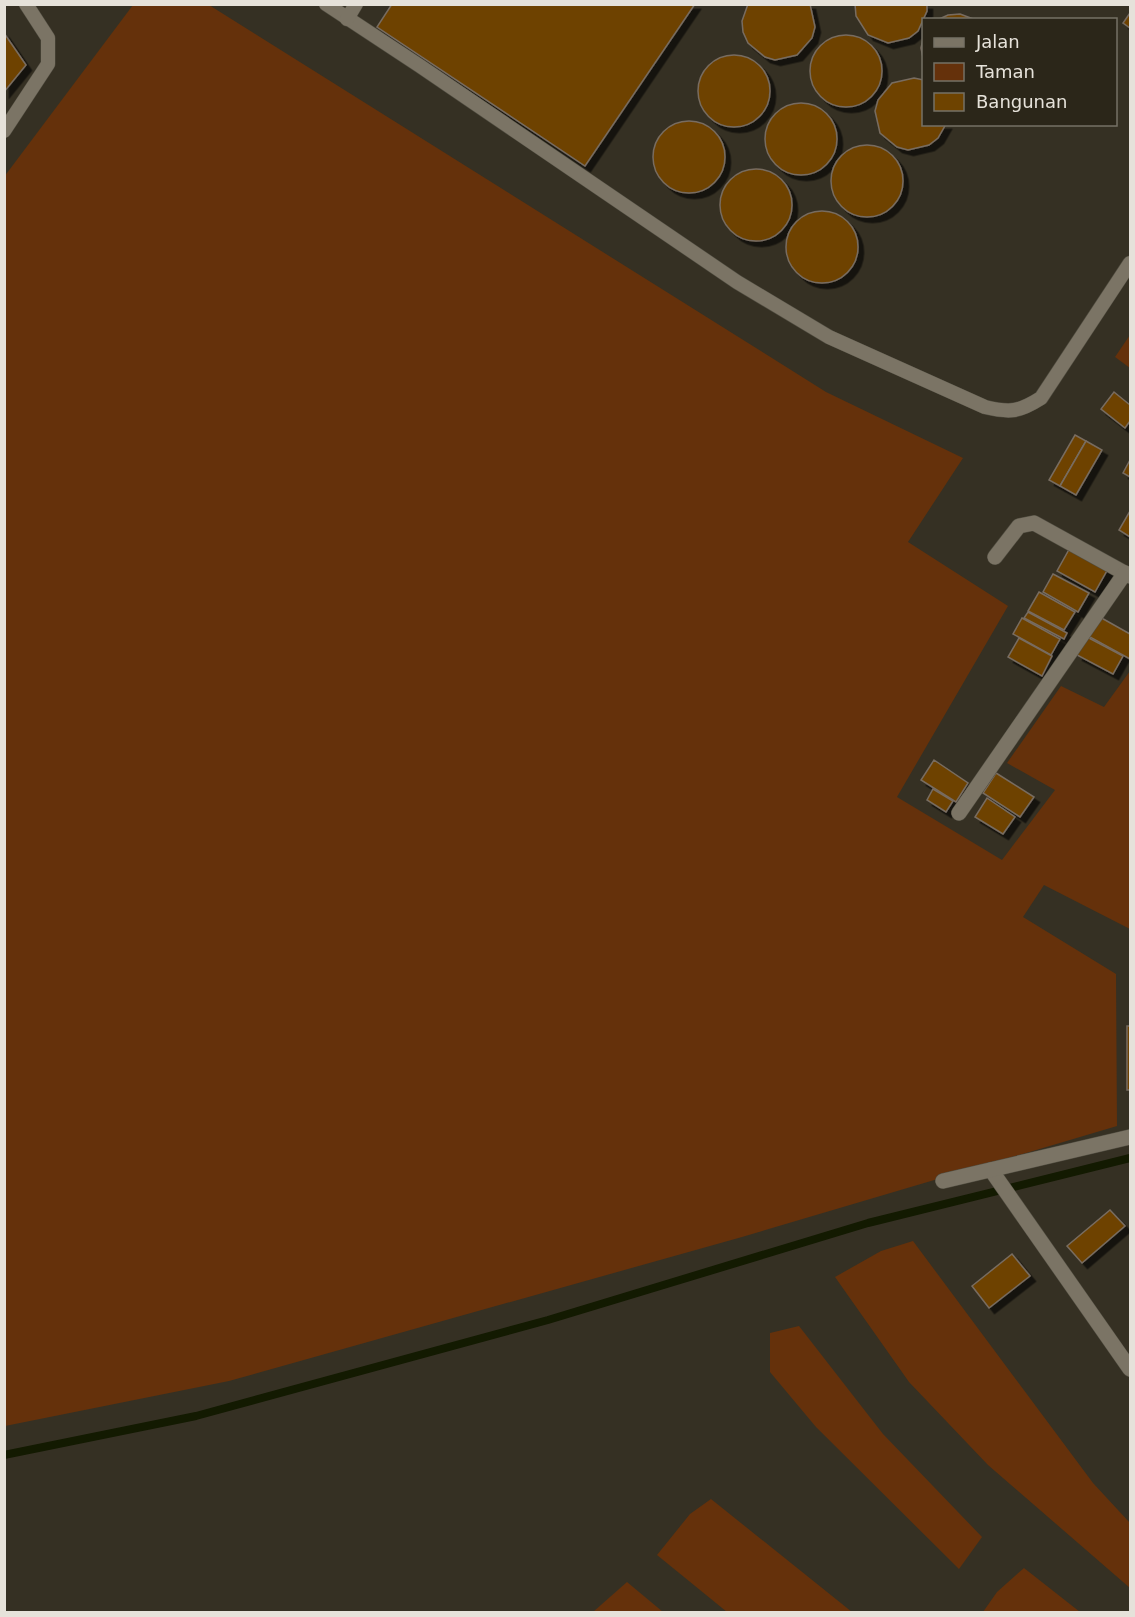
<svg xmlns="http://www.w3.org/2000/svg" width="1135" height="1617" font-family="'DejaVu Sans',sans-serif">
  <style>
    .green { fill: #65310b }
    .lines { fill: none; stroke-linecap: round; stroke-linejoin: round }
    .stream { stroke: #131a01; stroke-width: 8 }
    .building { fill: #6e4300; stroke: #786c60; stroke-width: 1.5; filter: url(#shadow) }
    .lane-casing { stroke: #514d41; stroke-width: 15 }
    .street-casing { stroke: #514d41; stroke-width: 16 }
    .lane { stroke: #7b7465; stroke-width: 14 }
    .street { stroke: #7b7465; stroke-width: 15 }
  </style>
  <defs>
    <filter id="shadow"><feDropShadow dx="5.5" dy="5.5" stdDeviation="0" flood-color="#0009"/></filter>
  </defs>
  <rect width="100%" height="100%" fill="#353023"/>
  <!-- green -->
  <g class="green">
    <polygon points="133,5 209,5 826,392 963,458 908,542 1008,606 897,797 1002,860 1055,790 1007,763 1061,686 1104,707 1130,671 1130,929 1044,885 1023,917 1116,974 1117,1126 742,1237 229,1381 5,1426 4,177"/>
    <polygon points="1130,335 1130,368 1115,357"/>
    <polygon points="913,1241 1093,1483 1130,1523 1130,1588 988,1465 909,1382 835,1277 881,1251"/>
    <polygon points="799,1326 883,1434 982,1537 959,1569 816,1427 770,1372 770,1333"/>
    <polygon points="711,1499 852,1612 727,1612 657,1555 690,1514"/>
    <polygon points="1024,1568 1080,1612 983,1612 997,1592"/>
    <polygon points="627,1582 663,1612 593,1612"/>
  </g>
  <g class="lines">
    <!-- stream -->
    <polyline class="stream" points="4,1455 196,1416 548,1320 868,1223 1130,1158"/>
  </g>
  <!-- building -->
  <g class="building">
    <polygon points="392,4 695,4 585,166 377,27"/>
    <polygon points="748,4 810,4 815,27 812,38 797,55 775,60 765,57 748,43 743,32 742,21"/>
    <polygon points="855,4 927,4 927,11 918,31 909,38 888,43 868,35 856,16"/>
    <polygon points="1130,13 1130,28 1123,23"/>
    <polygon points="960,14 976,20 937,20 948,15"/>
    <polygon points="4,33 26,65 4,92"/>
    <polygon points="924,35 924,63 921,48"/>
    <circle cx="846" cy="71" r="36"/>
    <circle cx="734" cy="91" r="36"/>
    <polygon points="914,78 924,80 924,124 946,124 938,138 929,145 908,150 897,147 880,133 875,111 878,100 892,83"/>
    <circle cx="801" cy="139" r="36"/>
    <circle cx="689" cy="157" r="36"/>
    <circle cx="867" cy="181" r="36"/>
    <circle cx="756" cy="205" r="36"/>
    <circle cx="822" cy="247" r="36"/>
    <polygon points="1114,392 1130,405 1130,421 1125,428 1101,409"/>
    <polygon points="1075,435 1086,441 1060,486 1049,480"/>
    <polygon points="1086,441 1102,450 1076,495 1060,486"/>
    <polygon points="1130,460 1130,477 1123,473"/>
    <polygon points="1130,511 1130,537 1119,530"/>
    <polygon points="1071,546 1109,567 1095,592 1057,571"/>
    <polygon points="1053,574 1089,593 1078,612 1043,592"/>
    <polygon points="1039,592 1075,612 1064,630 1028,611"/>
    <polygon points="1028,612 1067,633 1064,639 1024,618"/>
    <polygon points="1098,616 1130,634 1130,659 1088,636"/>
    <polygon points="1022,618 1060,639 1051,655 1013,634"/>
    <polygon points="1087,637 1123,656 1113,674 1077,655"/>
    <polygon points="1019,638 1052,656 1042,676 1008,657"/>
    <polygon points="934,760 968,783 956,802 921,780"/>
    <polygon points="996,773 1034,797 1020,817 983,793"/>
    <polygon points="933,789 953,801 946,812 927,800"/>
    <polygon points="987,798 1015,817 1003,834 975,817"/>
    <rect x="1127" y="1026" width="3" height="64"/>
    <polygon points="1110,1210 1125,1226 1082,1263 1067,1246"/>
    <polygon points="1012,1254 1030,1276 989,1308 972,1286"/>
  </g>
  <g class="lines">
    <!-- lane casing -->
    <g class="lane-casing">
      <g id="lane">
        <path d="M326,4L420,66L737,282L829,337L985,407C1010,413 1019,412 1041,398L1130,263"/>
        <polyline points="347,19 356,4"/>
        <polyline points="4,131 48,64 48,38 26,4"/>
      </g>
    </g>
    <!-- street casing -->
    <g class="street-casing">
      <g id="street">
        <polyline points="995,557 1019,526 1034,523 1130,576"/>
        <polyline points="959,813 1125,573"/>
        <polyline points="991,1170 1130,1369"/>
        <polyline points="943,1181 1130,1137"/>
      </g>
    </g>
    <!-- lane -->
    <use href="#lane" class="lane"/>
    <!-- street -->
    <use href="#street" class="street"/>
  </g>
  <!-- border -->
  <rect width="1135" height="1617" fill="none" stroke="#e6e2da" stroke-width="12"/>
  <!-- legend -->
  <rect x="922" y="18" width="195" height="108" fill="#2b2619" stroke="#767166" stroke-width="1.5"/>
  <rect x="934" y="38" width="30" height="9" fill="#7b7465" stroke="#767166" stroke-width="1.5"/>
  <text x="976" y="48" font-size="18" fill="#e6e2da">Jalan</text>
  <rect x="934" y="63" width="30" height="18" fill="#65310b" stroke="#767166" stroke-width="1.5"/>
  <text x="976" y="78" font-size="18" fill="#e6e2da">Taman</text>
  <rect x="934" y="93" width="30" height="18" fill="#6e4300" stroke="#767166" stroke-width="1.5"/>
  <text x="976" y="108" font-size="18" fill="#e6e2da">Bangunan</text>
</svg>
